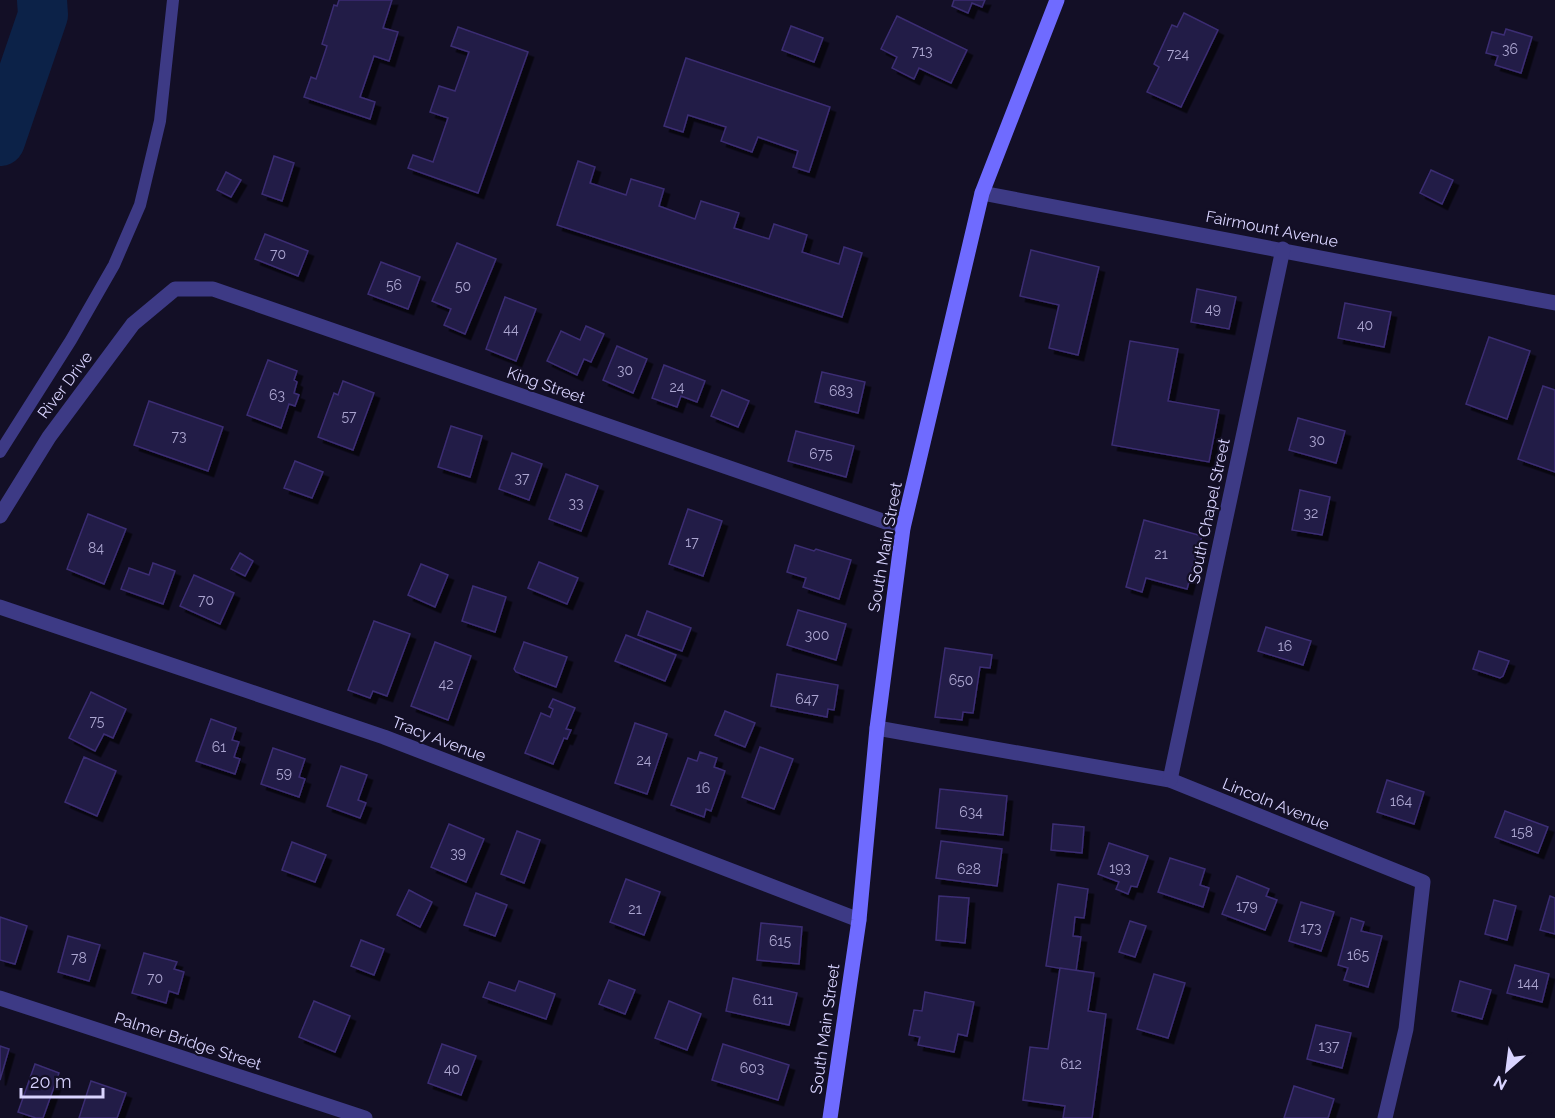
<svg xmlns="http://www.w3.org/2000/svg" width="1555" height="1118" font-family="Raleway,sans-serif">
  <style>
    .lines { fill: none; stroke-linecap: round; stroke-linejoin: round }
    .river { stroke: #0c2248; stroke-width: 50 }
    .building { fill: #241b47; stroke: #3b2d73; stroke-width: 1.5; filter: url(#shadow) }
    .lane { stroke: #3d3a85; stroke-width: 12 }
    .street { stroke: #3d3a85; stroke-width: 15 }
    .secondary { stroke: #6f6bff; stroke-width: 15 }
    .labels { text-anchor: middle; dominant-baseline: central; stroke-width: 4.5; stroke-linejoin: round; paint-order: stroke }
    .number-label { font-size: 14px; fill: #aca6d1 }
    .street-label { font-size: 16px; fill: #d9d4ff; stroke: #130f26 }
  </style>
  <defs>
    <filter id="shadow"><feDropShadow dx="5.5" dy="5.5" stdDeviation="0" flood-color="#0009"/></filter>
  </defs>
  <rect width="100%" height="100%" fill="#130f26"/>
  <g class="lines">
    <!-- river -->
    <polyline class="river" points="0,141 43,15 42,0"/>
  </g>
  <!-- building -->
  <g class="building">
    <polygon points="339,0 392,0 383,28 398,32 389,61 374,56 360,97 375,102 370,119 304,97 311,77 316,79 327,46 322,44 334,5 337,6"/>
    <polygon points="954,0 985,0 982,7 972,3 968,13 952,6"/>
    <polygon points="1184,13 1218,30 1181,107 1147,92 1159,67 1154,64 1172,25 1177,27"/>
    <polygon points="897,16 967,50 951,83 919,68 914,79 892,68 897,57 881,49"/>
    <polygon points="791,26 823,38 814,62 782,50"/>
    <polygon points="458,27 528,52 478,193 408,168 413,155 433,162 448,118 430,112 439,86 455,91 469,52 451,46"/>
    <polygon points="1506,29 1532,37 1521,73 1495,65 1498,56 1486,53 1492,32 1504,35"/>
    <polygon points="686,58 830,107 809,172 793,167 798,151 758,137 752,152 721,141 726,127 688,115 683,132 664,126"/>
    <polygon points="274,156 294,163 282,201 262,194"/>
    <polygon points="578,161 595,167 590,183 626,195 631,179 664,189 659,206 695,219 701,201 739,213 734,228 769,239 774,224 807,235 802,252 839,264 844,247 862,253 842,317 557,225"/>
    <polygon points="1431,170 1453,180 1442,204 1420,193"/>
    <polygon points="226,172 241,180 231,197 217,190"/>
    <polygon points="265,234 308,251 298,276 255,259"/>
    <polygon points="457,243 496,259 465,334 444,325 451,309 432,301"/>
    <polygon points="1031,250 1099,267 1078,355 1049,348 1059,305 1020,296"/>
    <polygon points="381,262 420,277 408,309 368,294"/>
    <polygon points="1197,289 1236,297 1229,329 1191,322"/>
    <polygon points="505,297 536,309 516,361 486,349"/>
    <polygon points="1345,303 1391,312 1384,347 1338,338"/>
    <polygon points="586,326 604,334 591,362 584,359 577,375 547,361 561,331 580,340"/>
    <polygon points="1489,337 1530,351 1507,419 1466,404"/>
    <polygon points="1130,341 1178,349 1168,401 1219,410 1209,462 1112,445"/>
    <polygon points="617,346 647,359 633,393 603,380"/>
    <polygon points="268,360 297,371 294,380 297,382 294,393 299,395 295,406 289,404 281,428 247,415"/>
    <polygon points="664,365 705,381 697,402 681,396 677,407 652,398"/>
    <polygon points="822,372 865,382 858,413 815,402"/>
    <polygon points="343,381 374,393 353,450 318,437 334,393 338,395"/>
    <polygon points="1543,386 1555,390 1555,472 1518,459"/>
    <polygon points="722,390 749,401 738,427 711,416"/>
    <polygon points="149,401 223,427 208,471 134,445"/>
    <polygon points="1298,418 1345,431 1336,463 1289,450"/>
    <polygon points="451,426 482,436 470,477 438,467"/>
    <polygon points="796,431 854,446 846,477 788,461"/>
    <polygon points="512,453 542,464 529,500 499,489"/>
    <polygon points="295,461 323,472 312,498 284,488"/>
    <polygon points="566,474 598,486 581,531 549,519"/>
    <polygon points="1300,490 1330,497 1322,535 1292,530"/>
    <polygon points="688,509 722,521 703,576 669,564"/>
    <polygon points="88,514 126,529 104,584 67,569"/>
    <polygon points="1144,520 1202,536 1187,589 1146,578 1142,592 1126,587"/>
    <polygon points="795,545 814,551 816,549 851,560 839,599 803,587 806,578 787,572"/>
    <polygon points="240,553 253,561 245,576 231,569"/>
    <polygon points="539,562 578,578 567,604 528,588"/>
    <polygon points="153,563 175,571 163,604 121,589 129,568 149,575"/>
    <polygon points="421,564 448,575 435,607 408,595"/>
    <polygon points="194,575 234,593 220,624 180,606"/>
    <polygon points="473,586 506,597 495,632 462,621"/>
    <polygon points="798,610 846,624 836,660 787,645"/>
    <polygon points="647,611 691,628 682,651 638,635"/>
    <polygon points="374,621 410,634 387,696 373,691 370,698 348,690"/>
    <polygon points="1266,627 1311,641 1303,665 1258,651"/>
    <polygon points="626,635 676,655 665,681 615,661"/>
    <polygon points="435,642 471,656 448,720 411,706"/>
    <polygon points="524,642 567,657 556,687 516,672 514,669"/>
    <polygon points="945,648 992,655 990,668 980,667 973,713 963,712 962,720 935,717"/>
    <polygon points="1479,651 1509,661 1503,676 1500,678 1473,669"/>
    <polygon points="777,674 838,685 834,710 828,709 827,717 771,706"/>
    <polygon points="91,692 126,709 113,738 104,734 95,751 69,738"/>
    <polygon points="553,699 575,708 566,729 571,730 567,739 564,738 553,764 525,753 541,713 550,717 553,709 549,707"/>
    <polygon points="725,711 755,723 745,747 715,735"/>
    <polygon points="211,719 236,728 232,740 239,742 234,757 240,759 235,774 196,761"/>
    <polygon points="635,723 667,734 647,794 615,783"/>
    <polygon points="760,747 793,759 774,809 742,797"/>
    <polygon points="273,748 305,759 299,777 305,779 299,797 261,784"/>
    <polygon points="700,752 717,758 714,767 725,771 711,811 706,809 704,817 671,805 688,758 697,761"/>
    <polygon points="84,757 116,771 97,816 65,802"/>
    <polygon points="341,766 367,775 358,800 366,803 360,818 327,806"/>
    <polygon points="1387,780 1424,792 1414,824 1377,812"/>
    <polygon points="940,789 1007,796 1003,835 936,828"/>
    <polygon points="1505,811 1548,827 1538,853 1495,837"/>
    <polygon points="449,824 484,839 466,882 431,867"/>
    <polygon points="1053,824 1084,827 1082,853 1051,850"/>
    <polygon points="517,831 540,840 524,883 501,874"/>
    <polygon points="941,841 1002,849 997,886 936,878"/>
    <polygon points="292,842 326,855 315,882 282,870"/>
    <polygon points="1109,843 1148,856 1137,887 1131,886 1128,894 1116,889 1119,882 1098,874"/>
    <polygon points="1170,858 1205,869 1200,885 1209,888 1203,907 1158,892"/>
    <polygon points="1237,876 1269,889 1266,896 1277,900 1265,930 1222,914"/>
    <polygon points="626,879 660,892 644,935 610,922"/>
    <polygon points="1058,884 1088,889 1084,918 1075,917 1073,936 1081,937 1076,971 1046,966"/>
    <polygon points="409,890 432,902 420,927 397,915"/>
    <polygon points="476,893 507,905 495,936 464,925"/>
    <polygon points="939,896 969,898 965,943 936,940"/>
    <polygon points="1550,896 1555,898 1555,934 1540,930"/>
    <polygon points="1494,900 1516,906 1507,940 1485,934"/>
    <polygon points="1301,902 1334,912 1321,951 1289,941"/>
    <polygon points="0,917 27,926 15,964 0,960"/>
    <polygon points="1351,918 1364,922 1361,931 1382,936 1368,987 1344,980 1348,968 1338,965"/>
    <polygon points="1130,921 1146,926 1135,957 1119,952"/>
    <polygon points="761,923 802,927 799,964 757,960"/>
    <polygon points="68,936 100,945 89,981 58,972"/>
    <polygon points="361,940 384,949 374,975 351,966"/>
    <polygon points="144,953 177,962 174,969 184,972 178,994 169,991 166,1003 132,993"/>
    <polygon points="1515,965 1549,974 1542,1002 1507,993"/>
    <polygon points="1060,968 1094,973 1088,1011 1106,1014 1092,1118 1063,1118 1065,1106 1023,1100 1030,1047 1048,1049"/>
    <polygon points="1154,974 1185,983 1168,1038 1137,1029"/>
    <polygon points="733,978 797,993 789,1025 726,1011"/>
    <polygon points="609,980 635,990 625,1014 599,1004"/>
    <polygon points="519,981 555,994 546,1019 483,997 489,982 515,991"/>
    <polygon points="1460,981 1491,990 1482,1019 1452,1011"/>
    <polygon points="925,992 974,1002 967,1036 958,1034 954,1052 918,1045 920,1037 909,1035 914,1010 922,1011"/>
    <polygon points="314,1001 350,1016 335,1052 299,1037"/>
    <polygon points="669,1001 701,1014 687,1050 655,1038"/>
    <polygon points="1316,1025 1351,1033 1342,1068 1307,1059"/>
    <polygon points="442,1044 476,1056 461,1095 428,1083"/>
    <polygon points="723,1044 789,1065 778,1100 712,1080"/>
    <polygon points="0,1046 9,1049 0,1080"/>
    <polygon points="35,1064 59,1073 43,1118 36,1118 18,1112"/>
    <polygon points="91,1081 126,1093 117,1118 79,1118"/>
    <polygon points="1294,1086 1334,1099 1328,1118 1284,1118"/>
  </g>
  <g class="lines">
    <!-- lane -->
    <polyline class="lane" points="0,452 71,340 114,265 140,205 160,121 173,0"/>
    <!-- street -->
    <g class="street">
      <polyline points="982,193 1555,303"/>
      <polyline points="0,516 49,437 133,324 175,289 213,289 903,528"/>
      <polyline points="0,607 384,737 859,920"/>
      <polyline points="877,728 1170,780 1423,882 1406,1029 1385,1118"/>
      <polyline points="1170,780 1283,249"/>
      <polyline points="0,998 365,1118"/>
    </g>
    <!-- secondary -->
    <polyline class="secondary" points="830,1118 859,920 877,728 903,528 982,193 1057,0"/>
  </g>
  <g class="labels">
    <!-- number labels -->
    <g class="number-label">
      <text x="1510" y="49">36</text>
      <text x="922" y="51">713</text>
      <text x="1178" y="54">724</text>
      <text x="278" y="254">70</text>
      <text x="394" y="285">56</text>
      <text x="463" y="286">50</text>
      <text x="1213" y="309">49</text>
      <text x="1365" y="325">40</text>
      <text x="511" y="329">44</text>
      <text x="625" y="370">30</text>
      <text x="677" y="387">24</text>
      <text x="841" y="391">683</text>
      <text x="277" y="395">63</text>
      <text x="349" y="416">57</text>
      <text x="179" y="436">73</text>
      <text x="1317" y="440">30</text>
      <text x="821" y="454">675</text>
      <text x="522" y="478">37</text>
      <text x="576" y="503">33</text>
      <text x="1311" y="513">32</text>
      <text x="692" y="542">17</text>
      <text x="96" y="548">84</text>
      <text x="1161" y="554">21</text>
      <text x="206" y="600">70</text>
      <text x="817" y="635">300</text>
      <text x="1285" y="646">16</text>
      <text x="961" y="680">650</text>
      <text x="446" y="684">42</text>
      <text x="807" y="699">647</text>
      <text x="97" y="721">75</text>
      <text x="219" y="747">61</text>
      <text x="644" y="760">24</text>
      <text x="284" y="773">59</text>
      <text x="703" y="788">16</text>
      <text x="1401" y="801">164</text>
      <text x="971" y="812">634</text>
      <text x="1522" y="832">158</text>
      <text x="458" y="853">39</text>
      <text x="1120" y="868">193</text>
      <text x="969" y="869">628</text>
      <text x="1247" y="906">179</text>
      <text x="635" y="909">21</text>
      <text x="1311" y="928">173</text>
      <text x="780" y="941">615</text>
      <text x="1358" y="955">165</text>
      <text x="79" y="958">78</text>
      <text x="155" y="978">70</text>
      <text x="1528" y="983">144</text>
      <text x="763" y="1000">611</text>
      <text x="1329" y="1046">137</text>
      <text x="1071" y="1064">612</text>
      <text x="752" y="1068">603</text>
      <text x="452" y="1069">40</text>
    </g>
    <!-- street labels -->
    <g class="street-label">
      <text transform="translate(1272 229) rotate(11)">Fairmount Avenue</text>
      <text transform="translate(65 385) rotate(-53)">River Drive</text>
      <text transform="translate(546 385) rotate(19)">King Street</text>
      <text transform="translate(1209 511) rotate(-78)">South Chapel Street</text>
      <text transform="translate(885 547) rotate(-80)">South Main Street</text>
      <text transform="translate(439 739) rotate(21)">Tracy Avenue</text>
      <text transform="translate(1276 804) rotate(22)">Lincoln Avenue</text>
      <text transform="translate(825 1029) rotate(-82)">South Main Street</text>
      <text transform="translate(188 1041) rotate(18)">Palmer Bridge Street</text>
    </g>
  </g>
  <!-- north arrow -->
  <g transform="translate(1507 1070) rotate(208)" stroke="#130f26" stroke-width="4.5" paint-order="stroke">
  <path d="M0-4.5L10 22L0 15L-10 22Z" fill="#d9d4ff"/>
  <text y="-9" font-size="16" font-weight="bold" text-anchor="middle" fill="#d9d4ff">N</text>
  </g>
  <!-- scale -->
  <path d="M21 1088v9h82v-9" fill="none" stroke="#d9d4ff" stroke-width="3"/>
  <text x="30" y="1088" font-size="18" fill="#d9d4ff" stroke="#130f26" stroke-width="4.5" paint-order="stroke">20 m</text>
</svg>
